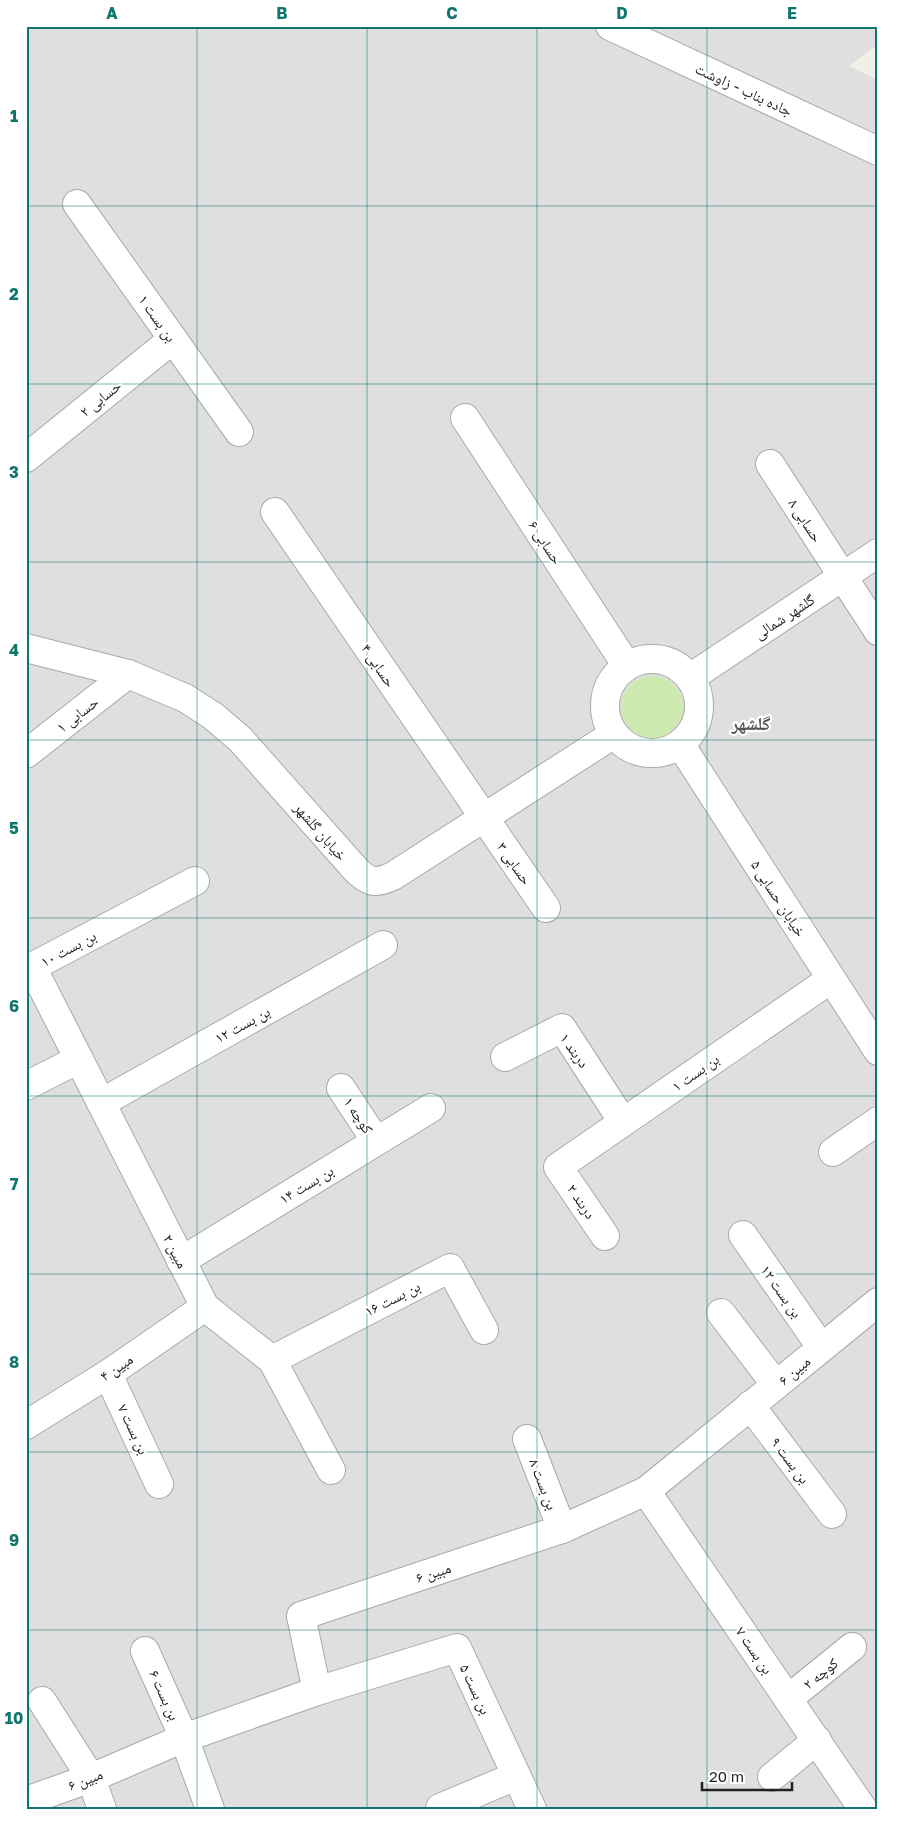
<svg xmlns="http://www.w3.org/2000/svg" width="904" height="1835" font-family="'Golos Text','Noto Naskh Arabic',sans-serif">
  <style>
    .residential { fill: #e0dfdf }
    .grass { fill: #cdebb0 }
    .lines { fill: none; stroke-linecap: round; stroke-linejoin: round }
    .minor-casing { stroke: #a9a9a9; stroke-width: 30 }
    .minor { stroke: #fff; stroke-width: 28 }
    .grid { fill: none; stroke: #0f766e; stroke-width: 1; stroke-opacity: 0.55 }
    .labels { text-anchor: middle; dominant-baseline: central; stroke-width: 4.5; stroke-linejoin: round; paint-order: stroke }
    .street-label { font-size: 15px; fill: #222; stroke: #fff }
    .quarter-label { font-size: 18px; font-weight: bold; fill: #555; stroke: #fff }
    .neatline { fill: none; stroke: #0f766e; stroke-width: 2 }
    .grid-label { font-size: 16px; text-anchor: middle; font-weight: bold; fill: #0f766e }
  </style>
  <rect width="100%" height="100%" fill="#f2efe9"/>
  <!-- residential -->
  <polygon class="residential" points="26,26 878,26 878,44 849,66 878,80 878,1809 26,1809"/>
  <!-- grass -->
  <circle class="grass" cx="652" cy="707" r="31"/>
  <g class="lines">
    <!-- minor casing -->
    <g class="minor-casing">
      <g id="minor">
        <polyline points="610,26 878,151"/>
        <polyline points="77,204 239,432"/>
        <polyline points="465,418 627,666"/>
        <polyline points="26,458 173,339"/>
        <polyline points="770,464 878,631"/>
        <polyline points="275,512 546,908"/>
        <path d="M26,648L128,674L185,698L213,716L240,739L357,871C371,884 377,883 393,876L614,734"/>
        <circle cx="652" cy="706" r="47"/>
        <polyline points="690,678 878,553"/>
        <polyline points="680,744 878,1051"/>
        <polyline points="26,754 128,674"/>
        <polyline points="195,881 32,967 205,1307 272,1360 331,1470"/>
        <polyline points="505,1057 562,1028 623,1122"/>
        <polyline points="26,1086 79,1059"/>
        <polyline points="341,1088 376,1141"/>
        <polyline points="101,1103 383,945"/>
        <polyline points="833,1152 878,1121"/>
        <polyline points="743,1235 821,1347"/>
        <polyline points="605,1236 558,1167 831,979"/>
        <polyline points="181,1261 431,1108"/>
        <polyline points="721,1313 776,1385"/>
        <polyline points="272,1360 450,1268 484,1330"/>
        <polyline points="108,1374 159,1484"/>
        <polyline points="750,1405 832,1514"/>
        <polyline points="26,1425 108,1374 205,1307"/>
        <polyline points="527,1439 562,1529"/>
        <polyline points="646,1491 863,1809"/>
        <polyline points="145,1651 184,1738 210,1809"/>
        <polyline points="317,1691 301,1616 562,1529 646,1491 878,1302"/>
        <polyline points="788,1699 852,1647"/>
        <polyline points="42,1701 91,1778 102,1809"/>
        <polyline points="772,1777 817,1740"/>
        <polyline points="26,1801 91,1778 184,1738 317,1691 457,1648 532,1809"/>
        <polyline points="440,1808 516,1776"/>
      </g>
    </g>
    <!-- minor -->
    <use href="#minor" class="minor"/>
  </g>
  <!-- grid -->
  <path class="grid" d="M197,26V1809M367,26V1809M537,26V1809M707,26V1809M26,206H878M26,384H878M26,562H878M26,740H878M26,918H878M26,1096H878M26,1274H878M26,1452H878M26,1630H878"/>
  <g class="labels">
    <!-- street labels -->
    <g class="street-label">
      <text transform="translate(744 89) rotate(25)">جاده بناب - زاوشت</text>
      <text transform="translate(158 318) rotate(55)">بن بست ۱</text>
      <text transform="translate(100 398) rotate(-39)">حسابی ۲</text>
      <text transform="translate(806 520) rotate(57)">حسابی ۸</text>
      <text transform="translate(546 542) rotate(57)">حسابی ۶</text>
      <text transform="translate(784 616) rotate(-33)">گلشهر شمالی</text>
      <text transform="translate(379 665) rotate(56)">حسابی ۴</text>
      <text transform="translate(77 714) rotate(-38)">حسابی ۱</text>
      <text transform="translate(321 831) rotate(49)">خیابان گلشهر</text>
      <text transform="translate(515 863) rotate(55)">حسابی ۳</text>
      <text transform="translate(779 898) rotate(57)">خیابان حسابی ۵</text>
      <text transform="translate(68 948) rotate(-28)">بن بست ۱۰</text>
      <text transform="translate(242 1024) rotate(-29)">بن بست ۱۲</text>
      <text transform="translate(575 1050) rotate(54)">دربند ۱</text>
      <text transform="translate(695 1072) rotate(-35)">بن بست ۱</text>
      <text transform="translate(359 1115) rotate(57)">کوچه ۱</text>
      <text transform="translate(306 1184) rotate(-31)">بن بست ۱۴</text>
      <text transform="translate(582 1201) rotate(56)">دربند ۲</text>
      <text transform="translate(176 1251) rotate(63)">مبین ۲</text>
      <text transform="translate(782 1291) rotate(55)">بن بست ۱۲</text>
      <text transform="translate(392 1298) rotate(-27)">بن بست ۱۶</text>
      <text transform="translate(116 1367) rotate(-34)">مبین ۴</text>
      <text transform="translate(794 1370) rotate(-40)">مبین ۶</text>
      <text transform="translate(134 1429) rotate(65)">بن بست ۷</text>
      <text transform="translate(791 1460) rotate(53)">بن بست ۹</text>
      <text transform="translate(544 1484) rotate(69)">بن بست ۸</text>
      <text transform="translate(433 1572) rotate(-18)">مبین ۶</text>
      <text transform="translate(755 1650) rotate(56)">بن بست ۷</text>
      <text transform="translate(820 1673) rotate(-39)">کوچه ۲</text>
      <text transform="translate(476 1689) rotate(65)">بن بست ۵</text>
      <text transform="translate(165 1695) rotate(66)">بن بست ۶</text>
      <text transform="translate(85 1779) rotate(-21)">مبین ۶</text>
    </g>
    <!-- quarter labels -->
    <g class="quarter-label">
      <text x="751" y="723">گلشهر</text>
    </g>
  </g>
  <!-- border -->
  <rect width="904" height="1835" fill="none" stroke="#ffffff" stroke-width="55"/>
  <!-- scale -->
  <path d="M702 1782v8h90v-8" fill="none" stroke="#222222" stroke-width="2.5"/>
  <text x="709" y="1782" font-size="15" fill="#222222" stroke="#ffffff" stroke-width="4" paint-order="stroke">20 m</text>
  <rect x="28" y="28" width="848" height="1780" class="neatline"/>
  <g class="grid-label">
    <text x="112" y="19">A</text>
    <text x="282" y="19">B</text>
    <text x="452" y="19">C</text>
    <text x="622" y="19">D</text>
    <text x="792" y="19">E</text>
    <text x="14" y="122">1</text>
    <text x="14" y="300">2</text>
    <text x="14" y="478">3</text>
    <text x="14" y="656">4</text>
    <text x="14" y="834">5</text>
    <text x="14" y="1012">6</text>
    <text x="14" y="1190">7</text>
    <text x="14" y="1368">8</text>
    <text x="14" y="1546">9</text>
    <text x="14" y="1724">10</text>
  </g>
</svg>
